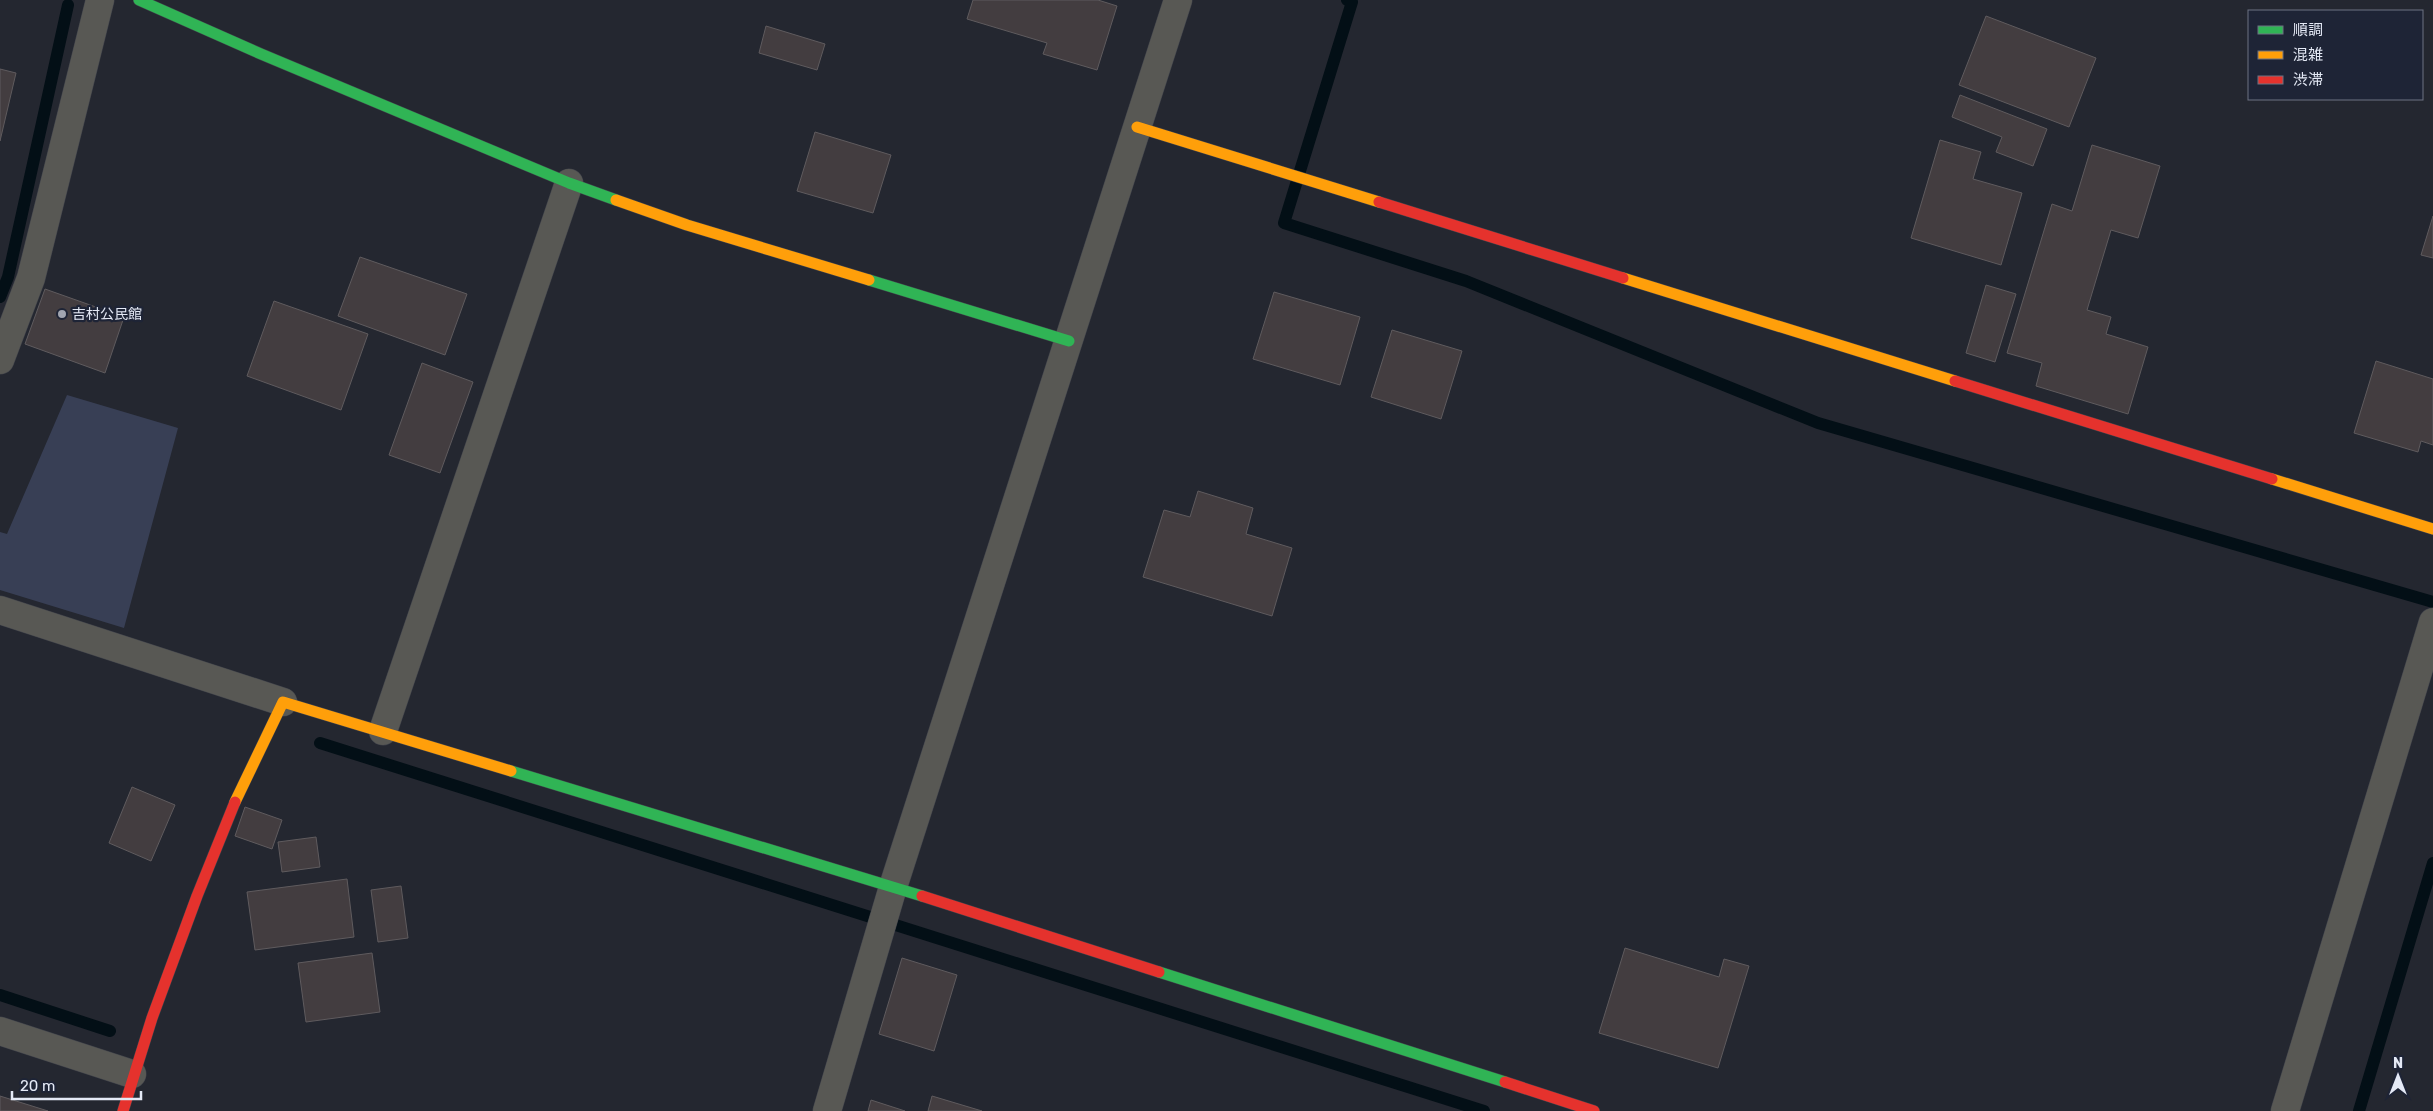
<svg xmlns="http://www.w3.org/2000/svg" width="2433" height="1111" font-family="Rubik,'Noto Sans JP',sans-serif">
  <style>
    .green { fill: #383f55 }
    .lines { fill: none; stroke-linecap: round; stroke-linejoin: round }
    .stream { stroke: #030f16; stroke-width: 12 }
    .building { fill: #433d40; stroke: #5f5b5e }
    .street-casing { stroke: #40434b; stroke-width: 29 }
    .fast-casing { stroke: #40434b; stroke-width: 12 }
    .slow-casing { stroke: #40434b; stroke-width: 12 }
    .jam-casing { stroke: #40434b; stroke-width: 12 }
    .street { stroke: #585854; stroke-width: 28 }
    .fast { stroke: #30b455; stroke-width: 11 }
    .slow { stroke: #ff9f0a; stroke-width: 11 }
    .jam { stroke: #e5322d; stroke-width: 11 }
    .poi-dot { fill: #a1a5b0; stroke: #1e2436; stroke-width: 2 }
    .labels { text-anchor: middle; dominant-baseline: central; stroke-width: 4.5; stroke-linejoin: round; paint-order: stroke }
    .poi-label { font-size: 14px; fill: #e4e9f5; stroke: #1e2436; text-anchor: start }
  </style>
  <rect width="100%" height="100%" fill="#242730"/>
  <!-- green -->
  <polygon class="green" points="67,395 178,428 124,628 0,590 0,532 7,534"/>
  <g class="lines">
    <!-- stream -->
    <g class="stream">
      <polyline points="1347,0 1352,2 1284,223 1466,281 1818,423 2433,602"/>
      <polyline points="0,297 8,277 68,5"/>
      <polyline points="320,743 1484,1111"/>
      <polyline points="0,995 110,1031"/>
      <polyline points="2359,1111 2433,863"/>
    </g>
  </g>
  <!-- building -->
  <g class="building">
    <polygon points="973,0 1098,0 1117,6 1097,70 1043,54 1047,43 967,19"/>
    <polygon points="1986,16 2096,58 2069,127 1959,85"/>
    <polygon points="766,26 825,44 817,70 759,53"/>
    <polygon points="0,69 16,73 0,141"/>
    <polygon points="1960,95 2047,129 2033,166 1996,152 2002,137 1952,117"/>
    <polygon points="815,132 891,155 873,213 797,191"/>
    <polygon points="1940,140 1981,152 1973,179 2022,193 2001,265 1911,238"/>
    <polygon points="2092,145 2160,166 2138,238 2111,230 2087,310 2111,317 2106,334 2148,347 2128,414 2036,386 2042,363 2007,353 2052,204 2072,211"/>
    <polygon points="2433,216 2433,258 2421,255"/>
    <polygon points="360,257 467,294 445,355 338,316"/>
    <polygon points="1986,285 2016,294 1995,362 1966,353"/>
    <polygon points="45,289 124,317 105,373 25,344"/>
    <polygon points="1274,292 1360,317 1340,385 1253,359"/>
    <polygon points="274,301 368,334 341,410 247,376"/>
    <polygon points="1392,330 1462,351 1441,419 1371,397"/>
    <polygon points="2376,361 2433,379 2433,445 2421,441 2418,452 2354,433"/>
    <polygon points="422,363 473,382 440,473 389,455"/>
    <polygon points="1198,491 1253,508 1246,534 1292,548 1272,616 1143,577 1164,510 1190,517"/>
    <polygon points="132,787 175,805 151,861 109,843"/>
    <polygon points="245,807 282,820 272,849 235,836"/>
    <polygon points="316,837 320,867 282,872 278,842"/>
    <polygon points="347,879 354,937 255,950 247,892"/>
    <polygon points="401,886 408,938 378,942 371,890"/>
    <polygon points="1625,948 1719,977 1724,959 1749,966 1718,1068 1599,1033"/>
    <polygon points="372,953 380,1012 306,1022 298,963"/>
    <polygon points="902,958 957,975 934,1051 879,1034"/>
    <polygon points="0,1096 48,1111 0,1111"/>
    <polygon points="932,1096 982,1111 928,1111"/>
    <polygon points="871,1100 905,1111 868,1111"/>
  </g>
  <g class="lines">
    <!-- street casing -->
    <g class="street-casing">
      <g id="street">
        <polyline points="0,360 31,278 100,0"/>
        <polyline points="0,610 283,702"/>
        <polyline points="383,731 569,183"/>
        <polyline points="0,1031 132,1074"/>
        <polyline points="827,1111 893,887 1178,0"/>
        <polyline points="2285,1111 2433,622"/>
      </g>
    </g>
    <!-- fast casing -->
    <g class="fast-casing">
      <g id="fast">
        <polyline points="139,0 261,54 569,183 616,200"/>
        <polyline points="869,280 1069,341"/>
        <polyline points="511,771 922,896"/>
        <polyline points="1159,972 1505,1082"/>
      </g>
    </g>
    <!-- slow casing -->
    <g class="slow-casing">
      <g id="slow">
        <polyline points="1137,127 1379,202"/>
        <polyline points="616,200 687,225 869,280"/>
        <polyline points="1623,278 1955,381"/>
        <polyline points="2272,479 2433,529"/>
        <polyline points="235,802 283,702 511,771"/>
      </g>
    </g>
    <!-- jam casing -->
    <g class="jam-casing">
      <g id="jam">
        <polyline points="1379,202 1623,278"/>
        <polyline points="1955,381 2272,479"/>
        <polyline points="922,896 1159,972"/>
        <polyline points="1505,1082 1594,1111"/>
        <polyline points="123,1111 152,1018 197,896 235,802"/>
      </g>
    </g>
    <!-- street -->
    <use href="#street" class="street"/>
    <!-- fast -->
    <use href="#fast" class="fast"/>
    <!-- slow -->
    <use href="#slow" class="slow"/>
    <!-- jam -->
    <use href="#jam" class="jam"/>
  </g>
  <!-- markers -->
  <circle class="poi-dot" cx="62" cy="314" r="5"/>
  <g class="labels">
    <!-- poi labels -->
    <g class="poi-label">
      <text x="72" y="314">吉村公民館</text>
    </g>
  </g>
  <!-- legend -->
  <rect x="2248" y="10" width="175" height="90" fill="#1e2436" stroke="#6d7382"/>
  <rect x="2258" y="26" width="25" height="8" fill="#30b455" stroke="#6d7382"/>
  <text x="2293" y="35" font-size="15" fill="#e4e9f5">順調</text>
  <rect x="2258" y="51" width="25" height="8" fill="#ff9f0a" stroke="#6d7382"/>
  <text x="2293" y="60" font-size="15" fill="#e4e9f5">混雑</text>
  <rect x="2258" y="76" width="25" height="8" fill="#e5322d" stroke="#6d7382"/>
  <text x="2293" y="85" font-size="15" fill="#e4e9f5">渋滞</text>
  <!-- north arrow -->
  <g transform="translate(2398 1076)" stroke="#1e2436" stroke-width="4" paint-order="stroke">
  <path d="M0-4L9 19L0 12L-9 19Z" fill="#e4e9f5"/>
  <text y="-8" font-size="14" font-weight="bold" text-anchor="middle" fill="#e4e9f5">N</text>
  </g>
  <!-- scale -->
  <path d="M12 1091v8h129v-8" fill="none" stroke="#e4e9f5" stroke-width="2.5"/>
  <text x="20" y="1091" font-size="15" fill="#e4e9f5" stroke="#1e2436" stroke-width="4" paint-order="stroke">20 m</text>
</svg>
